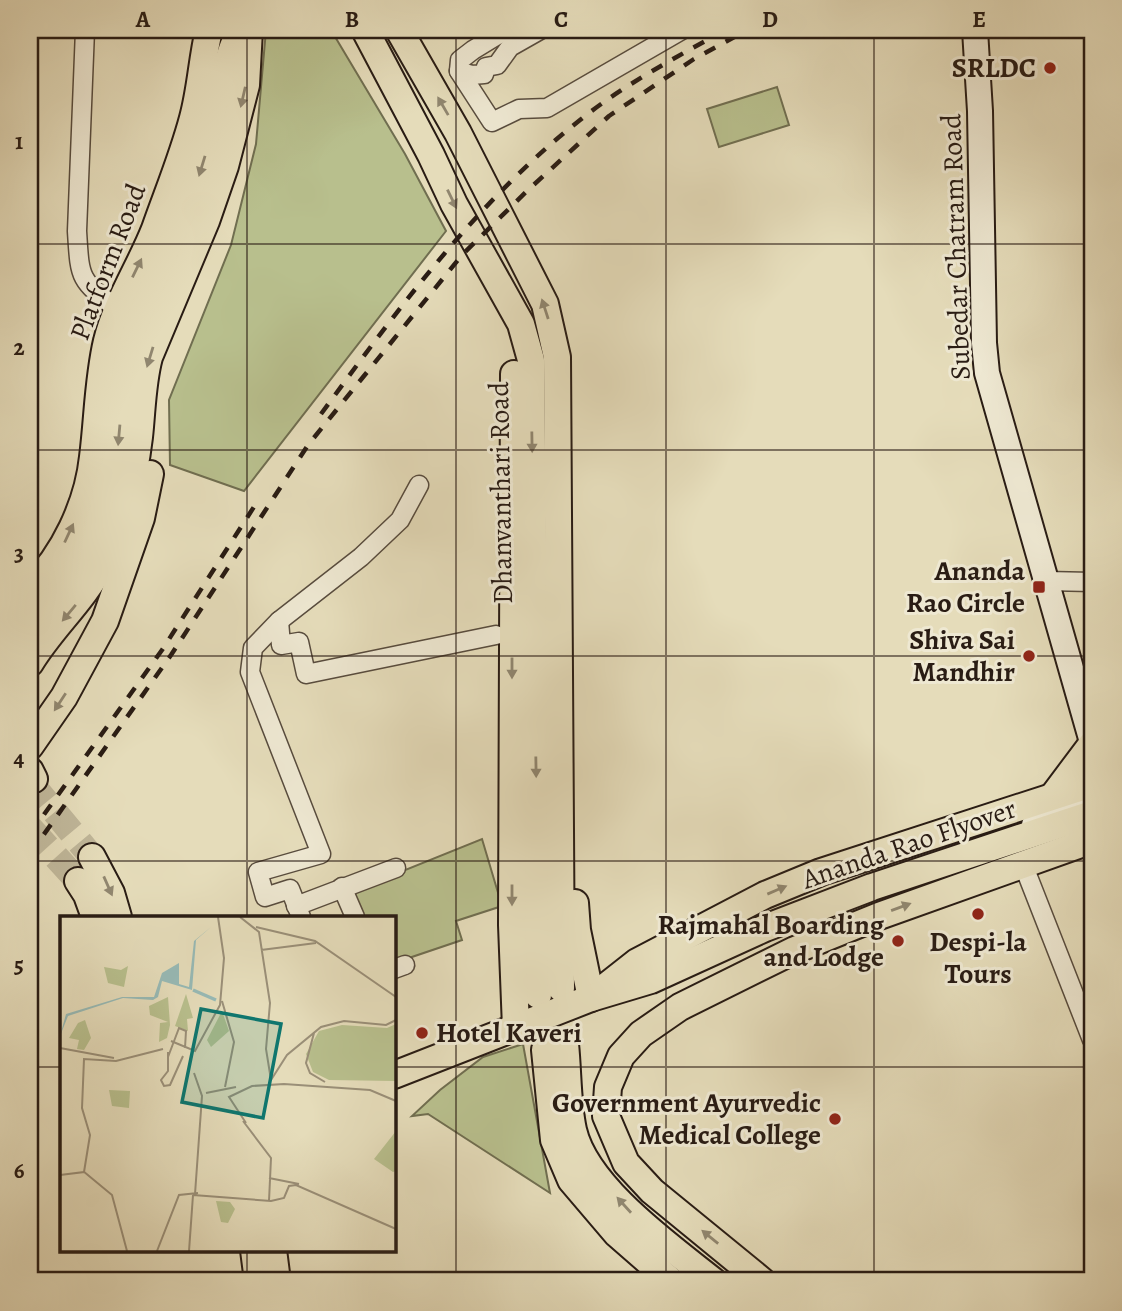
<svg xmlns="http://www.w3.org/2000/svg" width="1122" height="1311" font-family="Alegreya,serif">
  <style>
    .green { fill: #b8bf8d; stroke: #706e50; stroke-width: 2 }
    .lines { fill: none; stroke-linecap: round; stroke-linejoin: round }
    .primary-tunnel { stroke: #bfb699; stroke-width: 26; stroke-dasharray: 26 13; stroke-linecap: butt }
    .minor-casing { stroke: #584c3e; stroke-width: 21 }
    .secondary-casing { stroke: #291c14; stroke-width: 28 }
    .primary-casing { stroke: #291c14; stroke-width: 30 }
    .minor { stroke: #eee8d2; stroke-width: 18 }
    .secondary { stroke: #eee8d2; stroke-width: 24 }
    .primary { stroke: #e5dcba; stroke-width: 26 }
    .rail { stroke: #291c14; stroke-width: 4.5; stroke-dasharray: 12 12; stroke-linecap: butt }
    .oneway { fill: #90866f }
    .grid { fill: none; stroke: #291c14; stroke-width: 2; stroke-opacity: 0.55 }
    .poi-dot { fill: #8f2418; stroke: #eee8d2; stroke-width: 2.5 }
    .labels { text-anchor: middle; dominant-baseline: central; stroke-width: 6; stroke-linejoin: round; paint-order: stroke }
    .poi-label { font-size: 28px; font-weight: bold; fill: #291c14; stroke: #eee8d2; text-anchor: end }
    .street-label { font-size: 28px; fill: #291c14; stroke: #eee8d2 }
    .inset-river { fill: none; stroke: #97bab6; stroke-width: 3.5 }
    .inset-road { fill: none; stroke: #9a8f78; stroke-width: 2 }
    .view { fill: #0f766e; fill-opacity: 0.15; stroke: #0f766e; stroke-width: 3.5 }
    .inset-edge { fill: none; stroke: #291c14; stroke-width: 3.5 }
    .neatline { fill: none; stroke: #291c14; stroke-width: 2.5 }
    .grid-label { font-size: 23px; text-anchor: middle; font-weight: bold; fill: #291c14 }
  </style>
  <rect width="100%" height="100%" fill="#e5dcba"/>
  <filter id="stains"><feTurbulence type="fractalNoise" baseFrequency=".00286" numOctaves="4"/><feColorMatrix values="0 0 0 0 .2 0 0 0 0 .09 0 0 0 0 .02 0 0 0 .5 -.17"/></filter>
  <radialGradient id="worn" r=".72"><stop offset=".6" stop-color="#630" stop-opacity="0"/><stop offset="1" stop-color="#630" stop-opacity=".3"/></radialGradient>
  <!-- green -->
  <g class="green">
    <polygon points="266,30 331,30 405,154 446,231 244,491 170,465 169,400 231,245 256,144"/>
    <polygon points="777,87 789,125 719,147 707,109"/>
    <polygon points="482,839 502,906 456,921 462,940 394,963 394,917 363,917 353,891"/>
    <polygon points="523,1044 550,1193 428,1114 412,1116 440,1090 483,1057"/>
  </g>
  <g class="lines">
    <!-- primary-tunnel -->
    <g class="primary-tunnel">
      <polyline points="30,782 92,857"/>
      <polyline points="30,828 78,881"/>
      <polyline points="561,988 565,1044"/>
    </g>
    <!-- minor casing -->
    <g class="minor-casing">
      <g id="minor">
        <path d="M85,30L77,231C80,280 79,279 117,309"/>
        <polyline points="506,30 473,50 460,60 459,71 492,122 519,109 547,108 682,30"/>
        <polyline points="459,71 472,75 484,74 486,67 497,65 510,47 540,30"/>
        <polyline points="1046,581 1092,582"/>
        <polyline points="279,621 281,645 299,642 306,674 496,635"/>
        <polyline points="1023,864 1092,1040"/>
        <polyline points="342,887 355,917"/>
        <polyline points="296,906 396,868"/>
        <polyline points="301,917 290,889 265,897 258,872 321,854 250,672 253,648 279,621 361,557 400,520 419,485"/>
        <polyline points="394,969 405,965"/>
      </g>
    </g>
    <!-- secondary casing -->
    <g class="secondary-casing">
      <g id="secondary">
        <polyline points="975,30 980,111 984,343 987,373 1092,742"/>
        <polyline points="1034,825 1092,793"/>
      </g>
    </g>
    <!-- primary casing -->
    <g class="primary-casing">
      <g id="primary">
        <polyline points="365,30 431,155 454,204 521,324 531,360 538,995"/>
        <polyline points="399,30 458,133 545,304 557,357 561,988"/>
        <polyline points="514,374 512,925 516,1028"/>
        <path d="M30,588C64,555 88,504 93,457C98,418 98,379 107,341C117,301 140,267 155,229C168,192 183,156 193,118C201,89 202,59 209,30"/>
        <path d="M30,619C78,590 108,507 117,454C122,420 121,384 130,350C148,288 181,233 200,172C215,125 219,75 240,30"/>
        <path d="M30,663C51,628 83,601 102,564C122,525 134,480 139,437C142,410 142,383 149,357L206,221L225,166L246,85L249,30"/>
        <polyline points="30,746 64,697 105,621 141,518 150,474"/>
        <polyline points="30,771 34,779"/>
        <polyline points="1053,796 1092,744"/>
        <polyline points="92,857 111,893 118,917"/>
        <polyline points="78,881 87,895 95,917"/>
        <polyline points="575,903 577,930 591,998"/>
        <polyline points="604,988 637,962 765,895 821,872 1092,784"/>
        <path d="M565,1044C568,1072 567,1103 573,1130C586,1187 668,1245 713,1281"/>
        <polyline points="545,1050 554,1140 571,1180 617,1234 671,1281"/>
        <polyline points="394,1075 591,998 651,980 765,928 872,887 1092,814"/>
        <polyline points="254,1250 258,1281"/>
        <polyline points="273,1250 277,1281"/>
        <polyline points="762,1281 652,1191 626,1163 606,1116 608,1087 621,1056 641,1034 680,1007 795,950 879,916 1092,840"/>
      </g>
    </g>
    <!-- minor -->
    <use href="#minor" class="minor"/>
    <!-- secondary -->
    <use href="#secondary" class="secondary"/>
    <!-- primary -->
    <use href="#primary" class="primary"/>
    <!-- rail -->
    <g class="rail">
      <path d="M321,414C398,309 477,201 580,120C625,84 675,58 725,30"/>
      <polyline points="30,834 162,650 259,499"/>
      <polyline points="30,854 171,655 308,445 462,255 528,190 609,116 694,59 747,30"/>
    </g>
  </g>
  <!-- one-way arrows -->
  <defs><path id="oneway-solid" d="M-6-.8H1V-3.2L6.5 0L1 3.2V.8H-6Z" transform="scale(1.75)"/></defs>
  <g class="oneway">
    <use href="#oneway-solid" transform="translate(243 97) rotate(103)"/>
    <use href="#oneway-solid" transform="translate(443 106) rotate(-120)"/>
    <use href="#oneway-solid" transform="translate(202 166) rotate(107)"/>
    <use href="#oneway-solid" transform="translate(452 199) rotate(64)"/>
    <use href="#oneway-solid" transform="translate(137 268) rotate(-64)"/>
    <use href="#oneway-solid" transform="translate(545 309) rotate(-108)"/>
    <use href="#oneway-solid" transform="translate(150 357) rotate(107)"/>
    <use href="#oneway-solid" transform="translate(119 435) rotate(95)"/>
    <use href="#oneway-solid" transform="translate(532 442) rotate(89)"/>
    <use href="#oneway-solid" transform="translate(69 533) rotate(-65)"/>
    <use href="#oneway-solid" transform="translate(69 613) rotate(130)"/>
    <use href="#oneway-solid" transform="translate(512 668) rotate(90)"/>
    <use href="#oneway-solid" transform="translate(60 702) rotate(123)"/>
    <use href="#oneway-solid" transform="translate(536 767) rotate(89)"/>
    <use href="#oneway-solid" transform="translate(108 886) rotate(66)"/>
    <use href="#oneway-solid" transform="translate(777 890) rotate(-23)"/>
    <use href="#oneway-solid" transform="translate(512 895) rotate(90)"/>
    <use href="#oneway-solid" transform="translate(901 907) rotate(-20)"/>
    <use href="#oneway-solid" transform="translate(624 1205) rotate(-132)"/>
    <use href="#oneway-solid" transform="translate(710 1237) rotate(-141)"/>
  </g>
  <!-- grid -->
  <path class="grid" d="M247,30V917M456,30V1281M666,30V1281M874,30V1281M30,244H1092M30,450H1092M30,656H1092M30,861H1092M30,1067H61M394,1067H1092M247,1250V1281"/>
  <!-- markers -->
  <g class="poi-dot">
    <circle cx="1050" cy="68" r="7"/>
    <rect x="1032" y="580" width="14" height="14" rx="3.5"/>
    <circle cx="1029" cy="656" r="7"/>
    <circle cx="978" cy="914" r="7"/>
    <circle cx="898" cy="941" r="7"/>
    <circle cx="422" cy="1033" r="7"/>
    <circle cx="835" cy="1119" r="7"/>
  </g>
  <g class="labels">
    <!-- poi labels -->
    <g class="poi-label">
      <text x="1036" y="68">SRLDC</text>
      <text x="1025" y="571">Ananda<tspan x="1025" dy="32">Rao Circle</tspan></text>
      <text x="1015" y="640">Shiva Sai<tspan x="1015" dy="32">Mandhir</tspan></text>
      <text x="884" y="925">Rajmahal Boarding<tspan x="884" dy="32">and Lodge</tspan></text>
      <text x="978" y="942" text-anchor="middle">Despi-la<tspan x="978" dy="32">Tours</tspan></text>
      <text x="436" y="1033" text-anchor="start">Hotel Kaveri</text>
      <text x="821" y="1103">Government Ayurvedic<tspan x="821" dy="32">Medical College</tspan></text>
    </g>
    <!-- street labels -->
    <g class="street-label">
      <text transform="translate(956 247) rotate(-92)">Subedar Chatram Road</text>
      <text transform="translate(108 262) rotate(-69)">Platform Road</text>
      <text transform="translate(501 493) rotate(-91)">Dhanvanthari Road</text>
      <text transform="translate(909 844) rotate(-19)">Ananda Rao Flyover</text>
    </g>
  </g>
  <!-- overview -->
  <g transform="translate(60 916)">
    <rect width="336" height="336" fill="#e5dcba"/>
    <path d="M68,50L64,71L48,67L44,51L61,54ZM126,78L133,102L127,103L128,115L115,110ZM108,81L110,109L107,122L99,126L100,107L108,106L90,99L89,90ZM162,95L169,115L151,131L147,124ZM25,104L31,122L24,134L17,133L19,124L9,122L18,107ZM336,108V165L269,164L253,156L246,138L259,115L282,109L327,112ZM49,174L70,175L69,192L52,190ZM336,215V255L333,256L314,243ZM156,285L170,286L175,293L168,307L161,306Z" fill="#b8bf8d"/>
    <path d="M151,11L136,24L132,74L102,65L98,81L93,84L63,82L8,100L0,120L6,98L62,81H94L102,57L119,47V68L129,71L134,25Z" fill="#97bab6"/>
    <path class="inset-river" d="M133,74L156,84"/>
    <path class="inset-road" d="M180,1L199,16L210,87L206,133L211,164M196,11L255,25L336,81M201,34L256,27M162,85L174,126L165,171M254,117L246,147L250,157L265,166M111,125L135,135L160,89L164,42L158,1M0,132L54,142M108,136V155L101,164L104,170L110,169L123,140M108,141L119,112L126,115L125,132M134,157L142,180L135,278M211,164L227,139L261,111L284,105L326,109L336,104M146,177L176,171M183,205L211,242L209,285M186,207L169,181L192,170L224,168L310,174L336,185M23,255L52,279L67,335M0,259L24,256L30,219L22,192L24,143L56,145L103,133M209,262L239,268M133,279L211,285L224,282L229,270L236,269L336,313M97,335L119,279L138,277M129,335L133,279"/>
    <path class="view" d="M141,93L221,108L203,202L122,186Z"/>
    <rect width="336" height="336" class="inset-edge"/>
  </g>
  <!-- margin -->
  <rect width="1122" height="1311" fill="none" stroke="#e5dcba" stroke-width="77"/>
  <rect x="38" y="38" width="1046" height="1234" class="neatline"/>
  <g class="grid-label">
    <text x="143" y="27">A</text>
    <text x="352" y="27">B</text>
    <text x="561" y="27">C</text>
    <text x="770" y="27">D</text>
    <text x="979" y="27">E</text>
    <text x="19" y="149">1</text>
    <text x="19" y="355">2</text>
    <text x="19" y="561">3</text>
    <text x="19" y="766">4</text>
    <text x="19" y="972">5</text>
    <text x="19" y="1178">6</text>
  </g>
  <rect width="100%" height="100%" filter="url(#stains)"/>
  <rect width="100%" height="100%" fill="url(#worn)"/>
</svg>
